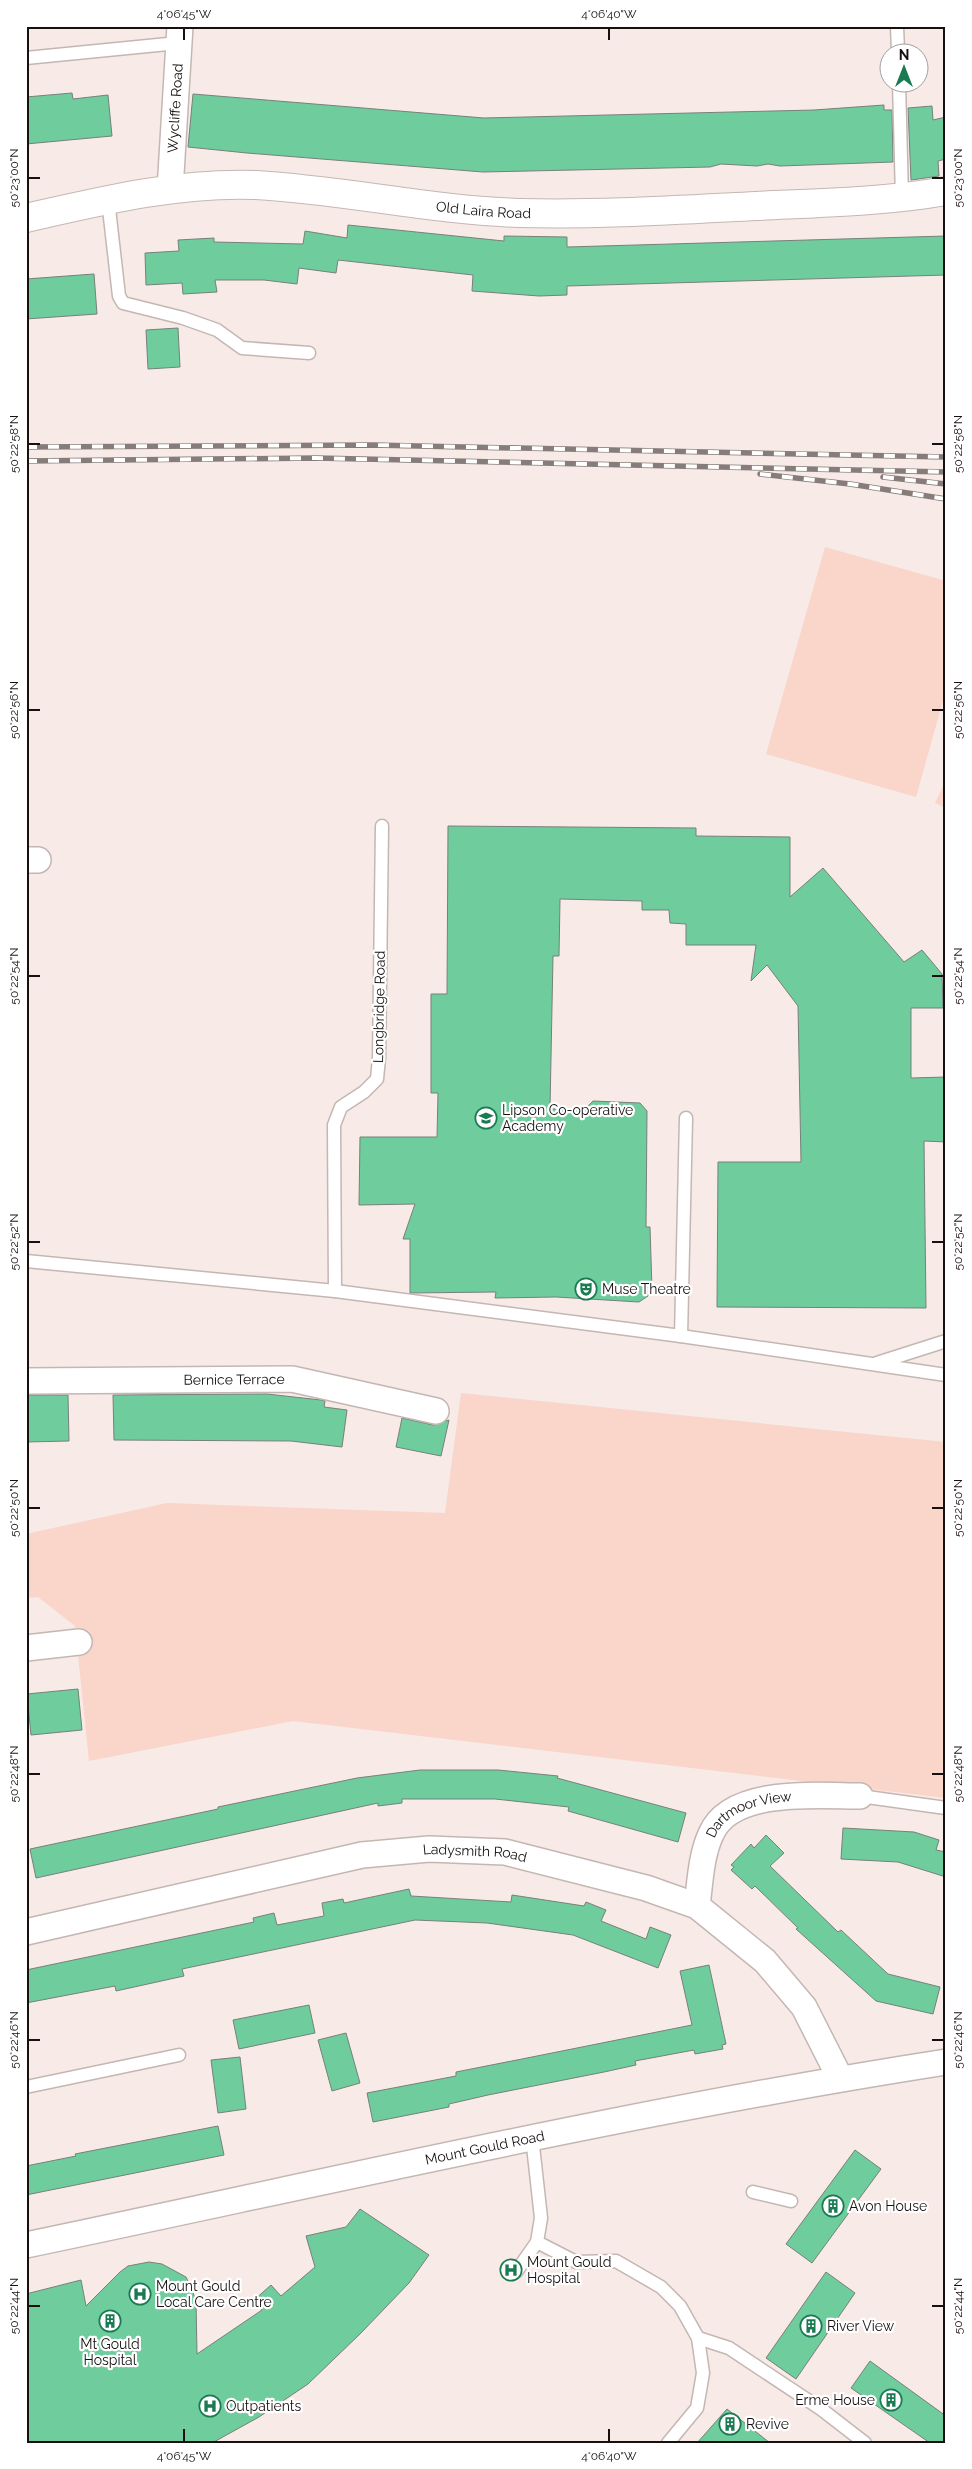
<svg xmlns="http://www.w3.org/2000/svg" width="972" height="2469" font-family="Raleway,sans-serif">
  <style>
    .green { fill: #f9d5ca }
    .building { fill: #6fcc9d; stroke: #76817a }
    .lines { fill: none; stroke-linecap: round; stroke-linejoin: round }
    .service-casing { stroke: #c4b7b3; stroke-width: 15 }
    .minor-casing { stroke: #c4b7b3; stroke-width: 28 }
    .secondary-casing { stroke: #c4b7b3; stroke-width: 30 }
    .service { stroke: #fff; stroke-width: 12 }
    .minor { stroke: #fff; stroke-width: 25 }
    .secondary { stroke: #fff; stroke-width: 28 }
    .rail-casing { stroke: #867d7a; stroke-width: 5.5 }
    .rail { stroke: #fff; stroke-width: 4; stroke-dasharray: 11; stroke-linecap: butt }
    .ticks { fill: none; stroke: #161110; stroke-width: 2 }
    .labels { text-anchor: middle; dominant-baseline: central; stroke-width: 4.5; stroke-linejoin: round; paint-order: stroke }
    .street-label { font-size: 14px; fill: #161110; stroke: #fff }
    .poi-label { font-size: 14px; fill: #161110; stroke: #fff; text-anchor: start }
    .neatline { fill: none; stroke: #161110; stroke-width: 2 }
    .ticks-label { font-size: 12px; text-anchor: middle; fill: #161110 }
  </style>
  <rect width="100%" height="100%" fill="#f8eae6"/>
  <!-- green -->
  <g class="green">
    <polygon points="825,547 946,581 946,690 916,797 766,754"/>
    <polygon points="946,780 946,808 935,803"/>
    <polygon points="461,1393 946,1442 946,1798 293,1721 89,1761 75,1626 38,1597 26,1598 26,1534 167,1503 445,1513"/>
  </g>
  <!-- building -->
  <g class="building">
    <polygon points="72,93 73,99 108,95 112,136 26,144 26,97"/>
    <polygon points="193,94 484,118 814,110 884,105 884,110 892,110 893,162 780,166 768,164 757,166 721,164 710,167 483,172 247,153 188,147"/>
    <polygon points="932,106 933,120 946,117 946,159 938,161 939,176 911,180 908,108"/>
    <polygon points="348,225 504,241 504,236 567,237 567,247 946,236 946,275 567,286 567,295 539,296 472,291 473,275 338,260 336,273 299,268 297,284 264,280 215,280 217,292 183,294 182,283 146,285 145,253 179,251 178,240 214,238 214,242 303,244 305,231 347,238"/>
    <polygon points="94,274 97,314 26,319 26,279"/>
    <polygon points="178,328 180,367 148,369 146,330"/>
    <polygon points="448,826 696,828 696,836 790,837 790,897 823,868 904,962 922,950 942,974 943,1008 911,1008 911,1078 946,1077 946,1142 924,1141 926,1308 717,1307 718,1162 801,1162 798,1006 767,965 751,981 756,945 686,945 686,924 670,923 669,910 642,910 642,901 560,899 559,956 553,956 550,1109 586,1108 593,1101 640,1103 647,1111 646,1227 650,1227 652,1289 648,1296 639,1302 556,1297 495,1298 496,1292 410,1293 410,1239 403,1239 415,1204 359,1205 360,1137 437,1137 438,1093 431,1093 431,994 447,994"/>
    <polygon points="267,1394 321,1400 325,1401 324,1407 347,1410 342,1447 291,1441 114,1440 113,1395"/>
    <polygon points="26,1395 68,1395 69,1441 26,1442"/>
    <polygon points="402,1418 433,1425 449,1420 441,1456 396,1447"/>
    <polygon points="78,1689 82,1730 31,1735 27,1694"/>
    <polygon points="420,1770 498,1770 558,1776 557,1778 686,1813 678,1842 568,1811 569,1807 495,1799 402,1799 402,1803 378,1806 378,1803 36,1878 30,1849 218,1809 218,1807 357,1778"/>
    <polygon points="843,1828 914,1832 939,1840 936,1850 946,1852 946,1877 898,1862 841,1859"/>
    <polygon points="766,1835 784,1853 770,1866 838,1932 841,1930 888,1974 940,1987 933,2014 876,2001 796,1929 798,1928 755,1886 752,1889 731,1870 734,1867 731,1865 751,1844 754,1848"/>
    <polygon points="409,1889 411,1896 511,1902 512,1895 584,1906 586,1902 606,1910 601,1921 646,1939 650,1927 671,1935 658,1968 573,1935 487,1923 415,1920 182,1969 184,1976 116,1991 115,1986 26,2003 26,1970 254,1922 253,1918 274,1913 277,1925 324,1916 322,1903 343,1899 344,1903"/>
    <polygon points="709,1965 726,2044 722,2045 723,2049 695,2054 694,2050 635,2061 636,2065 604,2072 488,2095 449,2104 449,2107 373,2122 367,2093 456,2076 456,2072 522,2059 692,2025 680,1971"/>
    <polygon points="309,2005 315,2033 239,2049 233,2020"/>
    <polygon points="346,2033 360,2083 332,2091 318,2040"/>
    <polygon points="240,2057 246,2109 218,2113 211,2060"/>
    <polygon points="218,2126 224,2155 26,2195 26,2166 76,2156 75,2154"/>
    <polygon points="855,2150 881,2169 812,2263 786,2244"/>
    <polygon points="360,2209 429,2255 409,2283 361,2333 308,2384 259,2417 212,2443 26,2443 26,2294 81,2280 86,2306 120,2272 128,2266 149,2262 162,2264 186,2277 192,2290 196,2301 197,2354 262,2310 253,2301 271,2285 281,2296 315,2267 306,2236 346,2227"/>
    <polygon points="826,2272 855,2293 796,2379 766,2358"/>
    <polygon points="870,2361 946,2416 946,2443 930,2443 851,2388"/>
    <polygon points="727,2409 770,2443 697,2443"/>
  </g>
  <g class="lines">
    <!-- service casing -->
    <g class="service-casing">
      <g id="service">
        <polyline points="897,26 898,52"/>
        <polyline points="26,58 178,43"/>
        <polyline points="899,82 902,198"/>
        <polyline points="108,200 119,296 123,303 183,318 217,330 242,348 309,353"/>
        <polyline points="26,1261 335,1291 681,1336 946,1375"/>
        <polyline points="335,1291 334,1125 341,1107 364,1092 377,1079 379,1058 382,826"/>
        <polyline points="681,1336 686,1118"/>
        <polyline points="877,1363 946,1341"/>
        <polyline points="860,1796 946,1808"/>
        <polyline points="26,2087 179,2055"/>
        <polyline points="532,2137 541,2218 537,2242 576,2262 616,2261 661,2287 680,2306 698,2338 703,2373 697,2408 668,2443"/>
        <polyline points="753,2192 791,2201"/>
        <polyline points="516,2272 537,2242"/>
        <polyline points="698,2338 729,2348 821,2409 865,2443"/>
      </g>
    </g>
    <!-- minor casing -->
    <g class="minor-casing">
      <g id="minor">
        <path id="s1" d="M170,190L180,26"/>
        <polyline points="26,860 38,860"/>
        <path id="s2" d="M26,1381L292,1379L436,1411"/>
        <polyline points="26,1648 79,1642"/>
        <path id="s3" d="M697,1906C700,1883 701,1855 711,1834C731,1787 819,1796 860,1796"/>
        <path id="s4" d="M26,1932L362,1855L429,1849L505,1852L646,1888L697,1906L765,1961L804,2007L840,2078"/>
        <path id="s5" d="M26,2245C332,2181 637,2110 946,2062"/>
      </g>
    </g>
    <!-- secondary casing -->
    <g class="secondary-casing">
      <g id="secondary">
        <path id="s6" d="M26,218C101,201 178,182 256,185C344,190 431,210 519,213C598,215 677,210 756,206C819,203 883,202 946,191"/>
      </g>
    </g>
    <!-- service -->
    <use href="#service" class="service"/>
    <!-- minor -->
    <use href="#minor" class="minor"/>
    <!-- secondary -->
    <use href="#secondary" class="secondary"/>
    <!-- rail casing -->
    <g class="rail-casing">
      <g id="rail">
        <polyline points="26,447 372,445 946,457"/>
        <polyline points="26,461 316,458 946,472"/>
        <polyline points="760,474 850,484 946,499"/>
        <polyline points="883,477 946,484"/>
      </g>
    </g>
    <!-- rail -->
    <use href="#rail" class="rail"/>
  </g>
  <!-- ticks -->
  <path class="ticks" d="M184,28V40M609,28V40M28,178H40M932,178H944M28,444H40M932,444H944M28,710H40M932,710H944M28,976H40M932,976H944M28,1242H40M932,1242H944M28,1508H40M932,1508H944M28,1774H40M932,1774H944M28,2040H40M932,2040H944M28,2306H40M932,2306H944M184,2429V2442M609,2429V2442"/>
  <!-- icons -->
  <defs>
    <g id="school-ring" transform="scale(1.125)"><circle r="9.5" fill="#fff" stroke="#1a7b53" stroke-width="1.5"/><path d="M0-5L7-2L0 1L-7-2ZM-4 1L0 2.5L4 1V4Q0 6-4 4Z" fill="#1a7b53"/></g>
    <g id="theatre-ring" transform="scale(1.125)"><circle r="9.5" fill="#fff" stroke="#1a7b53" stroke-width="1.5"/><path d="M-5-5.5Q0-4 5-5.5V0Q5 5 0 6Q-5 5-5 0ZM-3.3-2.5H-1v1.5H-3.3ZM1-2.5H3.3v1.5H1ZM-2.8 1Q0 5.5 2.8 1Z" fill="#1a7b53"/></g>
    <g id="building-ring" transform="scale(1.125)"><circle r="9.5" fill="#fff" stroke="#1a7b53" stroke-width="1.5"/><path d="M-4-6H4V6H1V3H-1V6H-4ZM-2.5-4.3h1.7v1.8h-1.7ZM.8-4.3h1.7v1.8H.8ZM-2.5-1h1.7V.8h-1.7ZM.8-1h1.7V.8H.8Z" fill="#1a7b53"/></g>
    <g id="hospital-ring" transform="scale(1.125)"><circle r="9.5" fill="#fff" stroke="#1a7b53" stroke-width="1.5"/><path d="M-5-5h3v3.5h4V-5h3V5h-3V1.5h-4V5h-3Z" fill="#1a7b53"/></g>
  </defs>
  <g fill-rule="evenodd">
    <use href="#school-ring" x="486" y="1118"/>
    <use href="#theatre-ring" x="586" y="1289"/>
    <use href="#building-ring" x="833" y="2206"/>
    <use href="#hospital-ring" x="511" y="2270"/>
    <use href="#hospital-ring" x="140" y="2294"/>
    <use href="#building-ring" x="110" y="2321"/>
    <use href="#building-ring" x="811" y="2326"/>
    <use href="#building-ring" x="891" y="2400"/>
    <use href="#hospital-ring" x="210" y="2406"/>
    <use href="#building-ring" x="730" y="2424"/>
  </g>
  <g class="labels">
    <!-- street labels -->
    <g class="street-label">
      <text stroke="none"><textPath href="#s1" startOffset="82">Wycliffe Road</textPath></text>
      <text stroke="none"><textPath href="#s6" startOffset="462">Old Laira Road</textPath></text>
      <text transform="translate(379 1007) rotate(-89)">Longbridge Road</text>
      <text stroke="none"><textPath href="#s2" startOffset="208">Bernice Terrace</textPath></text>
      <text stroke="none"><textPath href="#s3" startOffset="119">Dartmoor View</textPath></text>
      <text stroke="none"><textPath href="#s4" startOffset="458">Ladysmith Road</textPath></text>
      <text stroke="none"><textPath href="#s5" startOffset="469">Mount Gould Road</textPath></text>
    </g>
    <!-- poi labels -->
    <g class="poi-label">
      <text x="502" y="1110">Lipson Co-operative<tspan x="502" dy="16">Academy</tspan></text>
      <text x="602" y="1289">Muse Theatre</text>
      <text x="849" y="2206">Avon House</text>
      <text x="527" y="2262">Mount Gould<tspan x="527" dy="16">Hospital</tspan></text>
      <text x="156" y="2286">Mount Gould<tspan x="156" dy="16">Local Care Centre</tspan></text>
      <text x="827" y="2326">River View</text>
      <text x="110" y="2344" text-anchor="middle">Mt Gould<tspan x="110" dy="16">Hospital</tspan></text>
      <text x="875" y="2400" text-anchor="end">Erme House</text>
      <text x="226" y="2406">Outpatients</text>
      <text x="746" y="2424">Revive</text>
    </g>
  </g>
  <!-- border -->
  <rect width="972" height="2469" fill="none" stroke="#ffffff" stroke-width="55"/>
  <!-- north arrow -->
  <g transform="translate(904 68)"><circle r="24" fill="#ffffff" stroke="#a2a09f"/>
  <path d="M0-4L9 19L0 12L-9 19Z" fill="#1a7b53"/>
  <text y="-8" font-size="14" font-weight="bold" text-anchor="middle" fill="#161110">N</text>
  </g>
  <rect x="28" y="28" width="916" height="2414" class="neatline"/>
  <g class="ticks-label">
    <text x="184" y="18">4°06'45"W</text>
    <text x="609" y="18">4°06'40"W</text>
    <text transform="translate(14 178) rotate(-90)" y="4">50°23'00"N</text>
    <text transform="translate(958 178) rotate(-90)" y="4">50°23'00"N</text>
    <text transform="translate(14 444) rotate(-90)" y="4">50°22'58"N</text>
    <text transform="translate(958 444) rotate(-90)" y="4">50°22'58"N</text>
    <text transform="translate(14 710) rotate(-90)" y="4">50°22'56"N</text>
    <text transform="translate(958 710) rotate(-90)" y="4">50°22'56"N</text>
    <text transform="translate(14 976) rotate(-90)" y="4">50°22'54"N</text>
    <text transform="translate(958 976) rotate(-90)" y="4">50°22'54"N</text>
    <text transform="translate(14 1242) rotate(-90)" y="4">50°22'52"N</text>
    <text transform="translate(958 1242) rotate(-90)" y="4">50°22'52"N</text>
    <text transform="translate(14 1508) rotate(-90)" y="4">50°22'50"N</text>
    <text transform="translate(958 1508) rotate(-90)" y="4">50°22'50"N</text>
    <text transform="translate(14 1774) rotate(-90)" y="4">50°22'48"N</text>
    <text transform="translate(958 1774) rotate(-90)" y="4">50°22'48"N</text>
    <text transform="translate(14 2040) rotate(-90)" y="4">50°22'46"N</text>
    <text transform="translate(958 2040) rotate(-90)" y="4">50°22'46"N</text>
    <text transform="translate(14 2306) rotate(-90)" y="4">50°22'44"N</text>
    <text transform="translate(958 2306) rotate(-90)" y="4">50°22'44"N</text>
    <text x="184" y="2460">4°06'45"W</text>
    <text x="609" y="2460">4°06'40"W</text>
  </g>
</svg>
